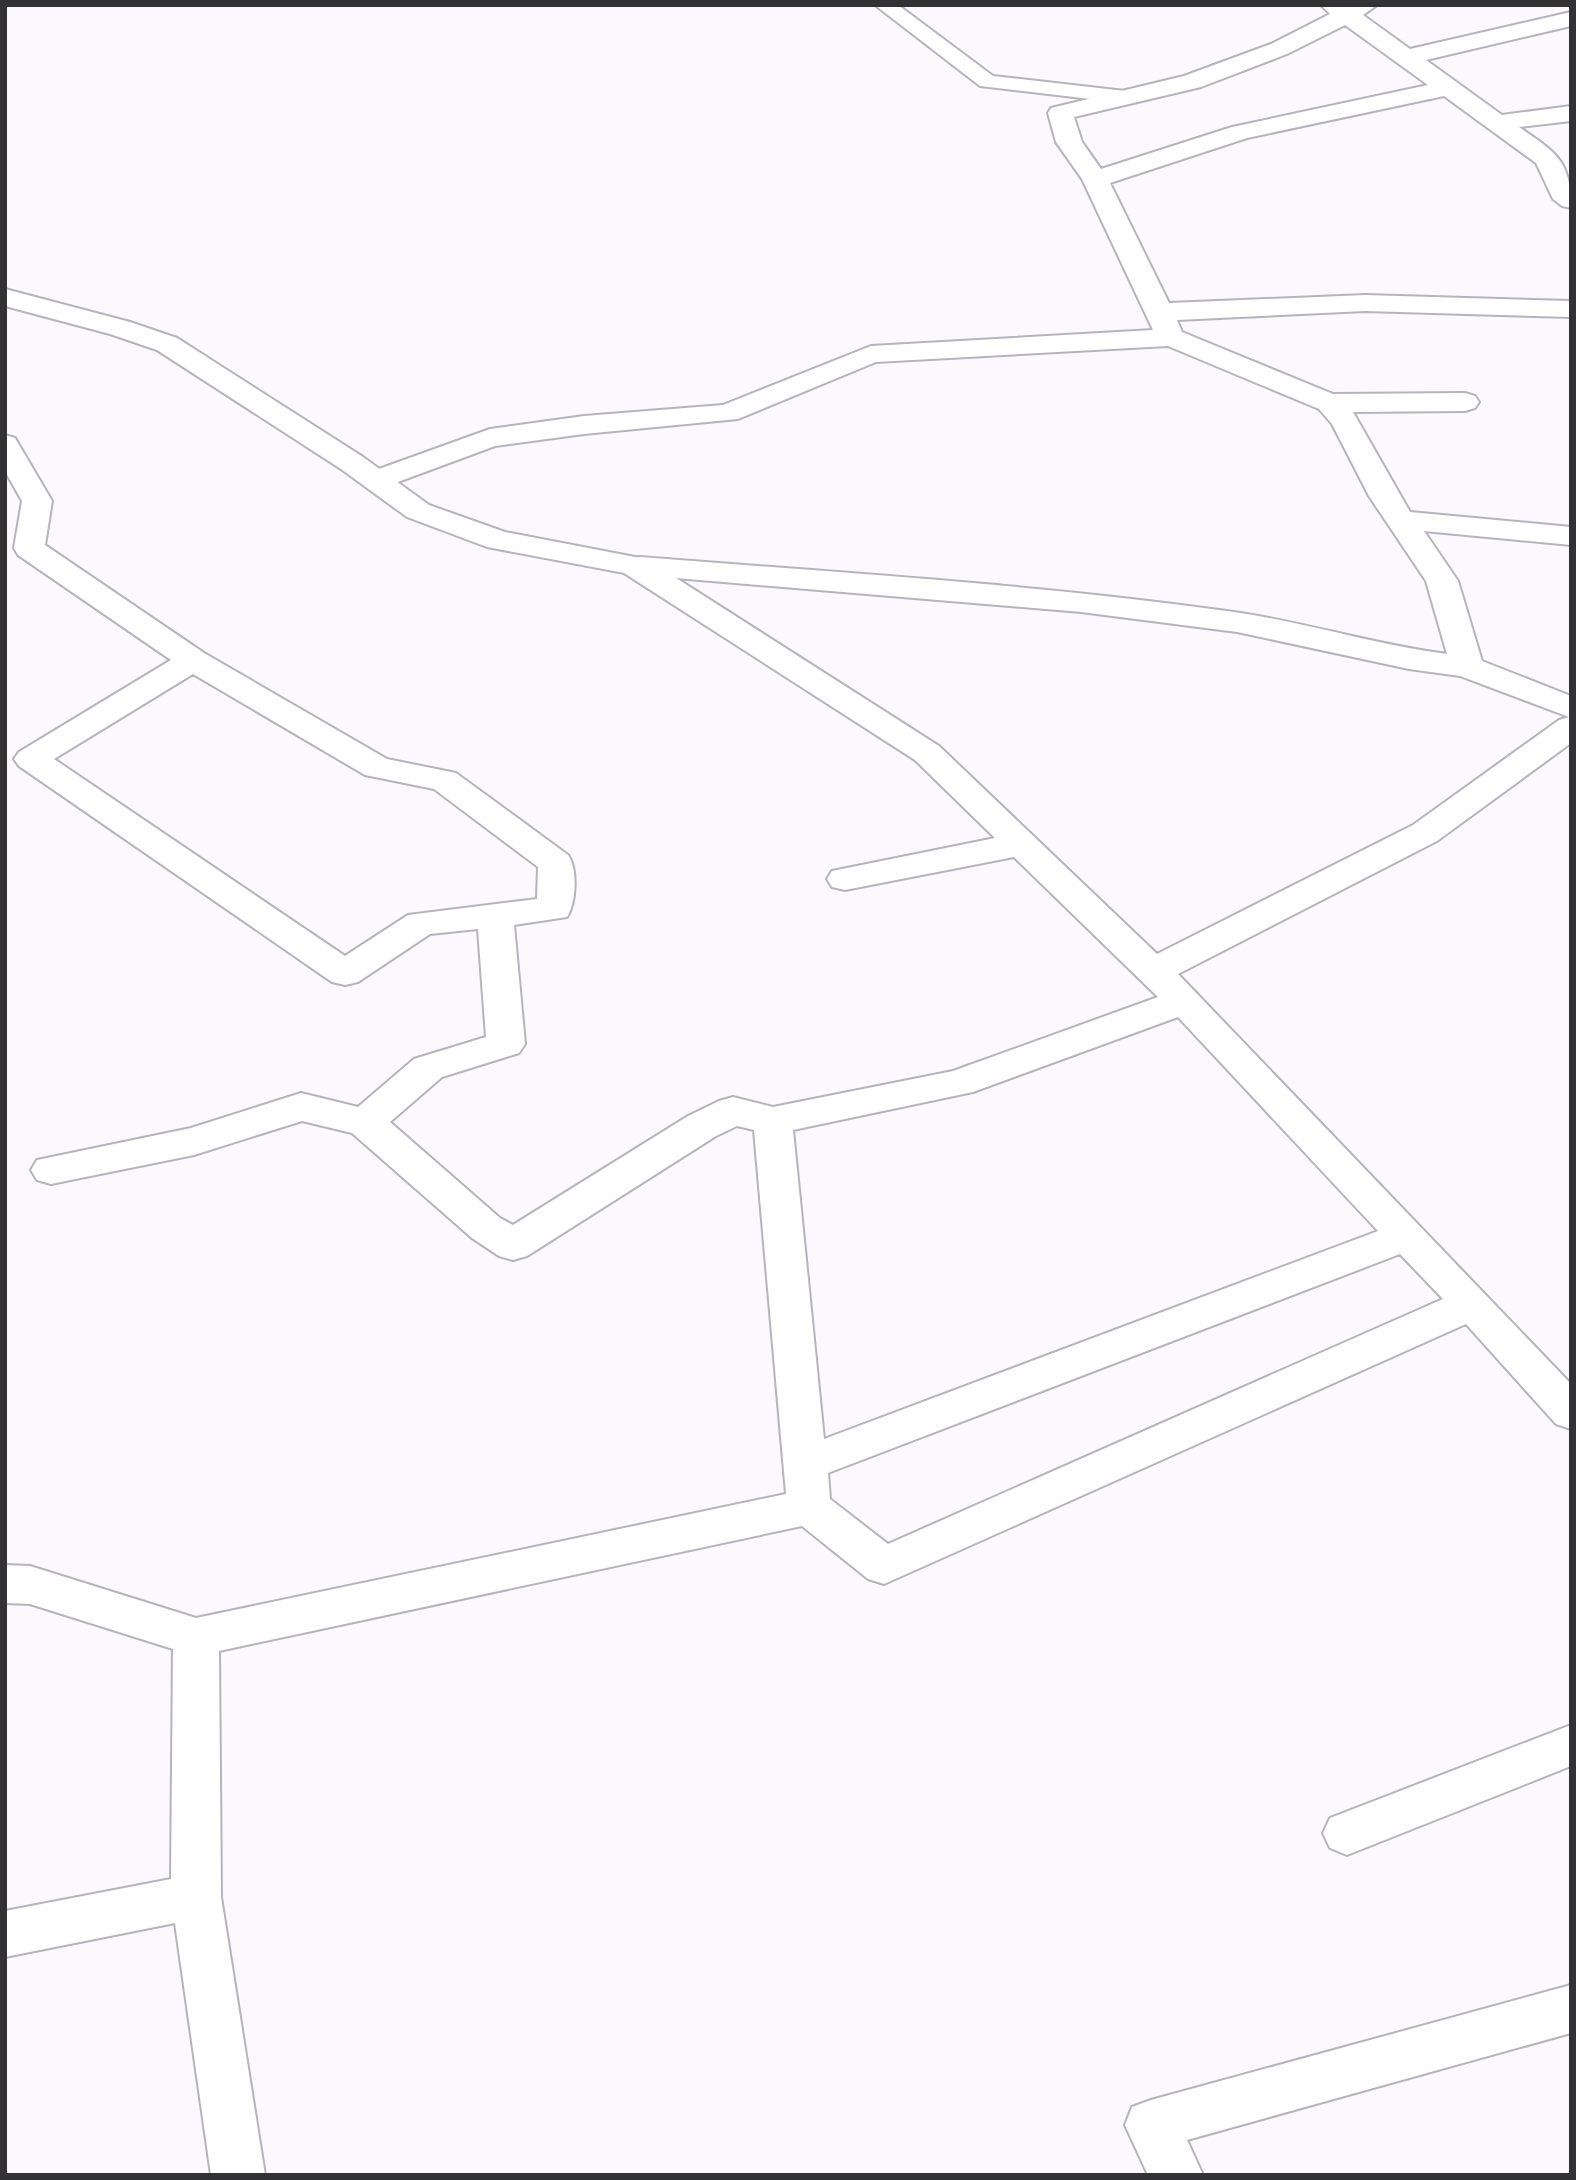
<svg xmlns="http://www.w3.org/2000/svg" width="1576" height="2180" font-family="'Source Sans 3',sans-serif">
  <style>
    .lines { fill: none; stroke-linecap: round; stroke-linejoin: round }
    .service-casing { stroke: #b7b3bc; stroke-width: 4 }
    .minor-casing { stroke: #b7b3bc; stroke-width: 4 }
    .tertiary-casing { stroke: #b7b3bc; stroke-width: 4 }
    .service { fill: #fff; fill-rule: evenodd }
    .minor { fill: #fff; fill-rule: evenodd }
    .tertiary { fill: #fff; fill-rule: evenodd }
  </style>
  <rect width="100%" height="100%" fill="#fbf9fe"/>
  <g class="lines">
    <!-- service casing -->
    <g class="service-casing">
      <polygon id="service" points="875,5 898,5 993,76 1125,91 1133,92 1136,97 1133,102 1125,103 980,86"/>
    </g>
    <!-- minor casing -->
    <g class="minor-casing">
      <g id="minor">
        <path d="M1321,5H1377L1363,15L1410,49L1571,12V26L1426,60L1502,115L1571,106V121L1519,127C1556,153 1571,160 1571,208L1562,206L1553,199L1536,163L1444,96L1247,138L1110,183L1169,303L1365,295L1571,301V317L1365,311L1177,320L1182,332L1333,394L1465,393L1475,396L1479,402L1475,408L1465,411L1353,412L1410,512L1571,527V545L1424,531L1458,581L1482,661L1571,696V743L1437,841L1178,974L1571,1384V1429L1556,1424L1466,1324L884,1584L868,1579L802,1526L219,1651L221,1897L265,2175H211L175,1923L5,1957V1911L171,1879L173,1649L30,1604L5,1603V1565L30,1566L196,1618L786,1494L754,1130L737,1126L716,1136L527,1256L513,1260L499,1256L472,1238L352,1133L302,1121L194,1155L51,1184L37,1180L31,1170L37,1160L191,1128L301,1093L358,1107L414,1059L486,1037L478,929L430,934L358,982L345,985L332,982L19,766L14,759L19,752L171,660L18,555L14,548L22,501L5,471V435L15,438L52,501L45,545L204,653L387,759L456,773L568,855C578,869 576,903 567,917L514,925L525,1044L519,1053L442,1077L390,1122L500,1218L513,1225L688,1116L719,1101L733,1097L773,1107L953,1071L1158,997L1014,857L845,890L832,887L827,879L832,871L995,838L915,760L624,573L619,566L624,559L641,557C839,573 1037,584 1234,612C1305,622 1375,645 1447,654L1426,581L1369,496L1332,424L1319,409L1168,346L876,362L738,419L584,434L495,446L387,486L376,489L365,486L361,480L365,474L490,429L584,416L723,405L871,346L1153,330L1082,179L1056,142L1048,113L1051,108L1184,76L1271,44L1330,14ZM1345,25L1428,85L1232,127L1101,169L1082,142L1074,117L1201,87L1287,54ZM676,578L1081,612L1237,632L1409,669L1460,676L1569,717L1559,720L1413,825L1157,954L939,746ZM193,674L365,775L434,789L538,867L537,899L408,915L345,956L54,759ZM1178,1017L1378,1231L824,1439L793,1130L973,1092ZM1400,1254L1443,1299L888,1544L830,1499L828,1473Z"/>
        <polygon points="1571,1725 1571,1766 1347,1855 1330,1848 1323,1833 1330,1818"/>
        <polygon points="1571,1985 1571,2033 1187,2140 1203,2175 1148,2175 1125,2125 1132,2107 1151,2100"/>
      </g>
    </g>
    <!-- tertiary casing -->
    <g class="tertiary-casing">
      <polygon id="tertiary" points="5,289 130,322 177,338 363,457 429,505 505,532 635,557 646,559 651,566 646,573 635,575 487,547 407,517 341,469 157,350 110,334 5,306"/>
    </g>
    <!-- service -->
    <use href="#service" class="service"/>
    <!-- minor -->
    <use href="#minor" class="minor"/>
    <!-- tertiary -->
    <use href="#tertiary" class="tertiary"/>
  </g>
  <!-- border -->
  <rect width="1576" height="2180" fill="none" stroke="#323134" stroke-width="14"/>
</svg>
